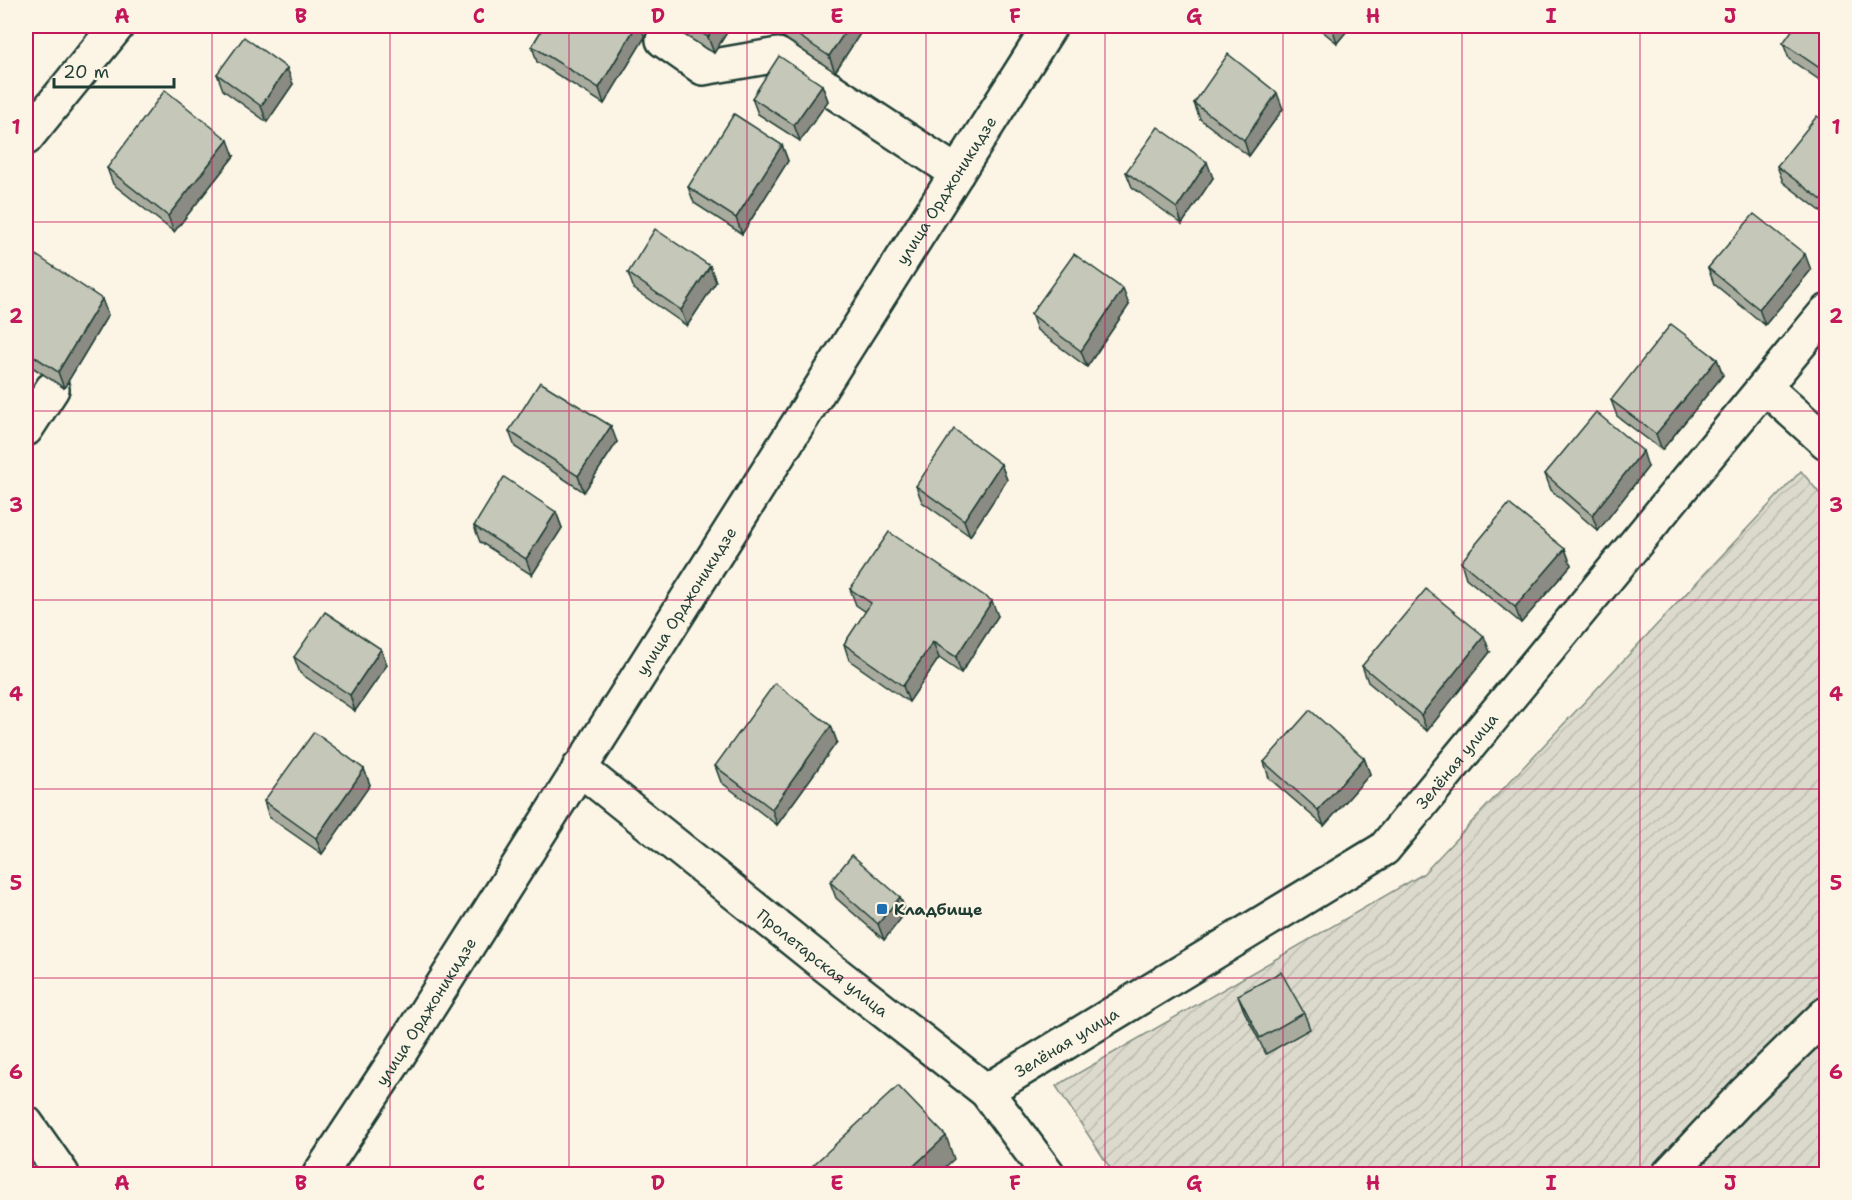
<svg xmlns="http://www.w3.org/2000/svg" width="1852" height="1200" font-family="'Shantell Sans',sans-serif">
  <style>
    .garden { fill: url(#garden-furrows); stroke: #7e8c80; stroke-width: 1.5 }
    .lines { fill: none; stroke-linecap: round; stroke-linejoin: round }
    .minor-casing { stroke: #1f3d34; stroke-width: 38 }
    .major-casing { stroke: #1f3d34; stroke-width: 38 }
    .minor { stroke: #fcf5e5; stroke-width: 33 }
    .major { stroke: #fcf5e5; stroke-width: 33 }
    .wall { fill: #a9ab9f; stroke: #1f3d34; stroke-width: 1.5 }
    .shaded-wall { fill: #8a8b82; stroke: #1f3d34; stroke-width: 1.5 }
    .building { fill: #c5c7b9; stroke: #1f3d34; stroke-width: 1.5 }
    .grid { fill: none; stroke: #c2185b; stroke-width: 1.5; stroke-opacity: 0.55 }
    .poi-dot { fill: #1f6fb2; stroke: #fcf5e5; stroke-width: 2 }
    .labels { text-anchor: middle; dominant-baseline: central; stroke-width: 4.5; stroke-linejoin: round; paint-order: stroke }
    .street-label { font-size: 16px; fill: #1f3d34; stroke: #fcf5e5 }
    .poi-label { font-size: 16px; font-weight: bold; fill: #1f3d34; stroke: #fcf5e5; text-anchor: start }
    .neatline { fill: none; stroke: #c2185b; stroke-width: 2 }
    .grid-label { font-size: 20px; text-anchor: middle; font-weight: bold; fill: #c2185b }
  </style>
  <defs>
    <pattern id="garden-furrows" width="10" height="10" patternUnits="userSpaceOnUse" patternTransform="scale(1.5)"><rect width="10" height="10" fill="#dcdacc"/><path d="M-1 1l2-2M0 10L10 0M9 11l2-2" fill="none" stroke="#bcbcb0"/></pattern>
  </defs>
  <rect width="100%" height="100%" fill="#fcf5e5"/>
  <filter id="ink" filterUnits="userSpaceOnUse"><feTurbulence type="fractalNoise" baseFrequency=".0167" numOctaves="2"/><feDisplacementMap in="SourceGraphic" scale="12" xChannelSelector="R" yChannelSelector="G"/><feConvolveMatrix kernelMatrix="1 2 1 2 8 2 1 2 1" color-interpolation-filters="sRGB"/></filter>
  <g filter="url(#ink)">
    <!-- garden -->
    <polygon class="garden" points="1801,471 1826,501 1826,1174 1114,1174 1056,1086 1423,874"/>
    <g class="lines">
      <!-- minor casing -->
      <g class="minor-casing">
        <g id="minor">
          <polyline points="663,40 703,68 778,55 957,173"/>
          <polyline points="26,138 117,26"/>
          <polyline points="1765,387 1826,442"/>
          <polyline points="26,429 52,389"/>
          <path id="s1" d="M579,768L825,965L986,1091L1048,1174"/>
          <path id="s2" d="M986,1091L1384,849L1826,312"/>
          <polyline points="26,1123 62,1174"/>
          <polyline points="1669,1174 1745,1093 1826,1014"/>
        </g>
      </g>
      <!-- major casing -->
      <g class="major-casing">
        <g id="major">
          <path id="s3" d="M320,1174L394,1062L1050,26"/>
        </g>
      </g>
      <!-- minor -->
      <use href="#minor" class="minor"/>
      <!-- major -->
      <use href="#major" class="major"/>
    </g>
    <!-- wall -->
    <g class="wall">
      <polygon points="544,26 640,26 645,37 604,104 537,62 532,46"/>
      <polygon points="675,26 731,26 714,53 676,30"/>
      <polygon points="774,26 865,26 835,72 776,32"/>
      <polygon points="1316,26 1351,26 1337,43"/>
      <polygon points="1827,26 1827,85 1789,59 1783,43"/>
      <polygon points="217,74 293,84 267,122 223,90"/>
      <polygon points="822,85 828,101 800,141 758,114 752,98"/>
      <polygon points="1194,103 1283,109 1249,156 1200,119"/>
      <polygon points="1827,123 1827,216 1783,182 1777,166"/>
      <polygon points="782,145 788,161 742,234 694,203 688,187"/>
      <polygon points="234,156 174,232 113,184 107,168"/>
      <polygon points="1126,172 1213,178 1182,224 1132,187"/>
      <polygon points="26,265 108,315 64,388 26,363"/>
      <polygon points="710,266 716,282 687,326 634,289 628,273"/>
      <polygon points="1708,268 1811,270 1765,325 1714,284"/>
      <polygon points="1129,305 1087,367 1037,330 1031,314"/>
      <polygon points="1717,359 1723,375 1662,450 1617,416 1611,400"/>
      <polygon points="509,431 617,442 584,492 515,447"/>
      <polygon points="1001,464 1007,480 970,536 922,502 916,486"/>
      <polygon points="1648,467 1598,531 1551,490 1545,474"/>
      <polygon points="556,512 562,528 532,575 480,542 474,526"/>
      <polygon points="1565,549 1571,565 1521,623 1466,578 1461,562"/>
      <polygon points="850,589 998,616 961,673 939,658 909,702 849,660 844,644 866,612 856,605"/>
      <polygon points="381,649 387,665 355,711 300,673 294,657"/>
      <polygon points="1490,652 1427,731 1368,682 1362,666"/>
      <polygon points="831,726 837,742 777,825 721,782 715,766"/>
      <polygon points="1364,758 1370,774 1324,826 1269,778 1264,762"/>
      <polygon points="364,769 370,785 322,854 269,817 264,801"/>
      <polygon points="830,882 900,897 906,912 884,940 836,898"/>
      <polygon points="1238,995 1304,1013 1310,1029 1266,1054 1244,1011"/>
    </g>
    <!-- shaded-wall -->
    <g class="shaded-wall">
      <polygon points="636,26 640,26 645,37 604,104 599,88"/>
      <polygon points="715,26 731,26 714,53 708,37"/>
      <polygon points="849,26 865,26 835,72 829,56"/>
      <polygon points="1332,26 1351,26 1337,43 1332,27"/>
      <polygon points="287,68 293,84 267,122 261,106"/>
      <polygon points="822,85 828,101 800,141 794,125"/>
      <polygon points="1277,93 1283,109 1249,156 1244,140"/>
      <polygon points="228,140 234,156 174,232 168,216"/>
      <polygon points="782,145 788,161 742,234 736,218"/>
      <polygon points="1207,162 1213,178 1182,224 1177,208"/>
      <polygon points="1805,254 1811,270 1765,325 1759,309"/>
      <polygon points="710,266 716,282 687,326 681,310"/>
      <polygon points="1123,289 1129,305 1087,367 1081,351"/>
      <polygon points="102,299 108,315 64,388 58,372"/>
      <polygon points="1717,359 1723,375 1662,450 1656,434"/>
      <polygon points="26,383 30,394 26,400"/>
      <polygon points="611,426 617,442 584,492 578,476"/>
      <polygon points="1643,451 1648,467 1598,531 1592,515"/>
      <polygon points="1001,464 1007,480 970,536 964,520"/>
      <polygon points="556,512 562,528 532,575 526,559"/>
      <polygon points="1565,549 1571,565 1521,623 1515,607"/>
      <polygon points="992,601 998,616 961,673 956,657"/>
      <polygon points="1484,636 1490,652 1427,731 1421,715"/>
      <polygon points="933,642 939,658 909,702 903,686"/>
      <polygon points="381,649 387,665 355,711 350,695"/>
      <polygon points="831,726 837,742 777,825 772,809"/>
      <polygon points="1364,758 1370,774 1324,826 1318,810"/>
      <polygon points="364,769 370,785 322,854 316,838"/>
      <polygon points="900,897 906,912 884,940 878,924"/>
      <polygon points="946,1136 954,1159 938,1174 905,1174"/>
    </g>
    <!-- building -->
    <g class="building">
      <polygon points="544,26 636,26 599,88 532,46"/>
      <polygon points="689,26 715,26 708,37"/>
      <polygon points="784,26 849,26 829,56"/>
      <polygon points="1795,26 1827,26 1827,73 1783,43"/>
      <polygon points="244,37 287,68 261,106 217,74"/>
      <polygon points="1228,54 1277,93 1244,140 1194,103"/>
      <polygon points="779,56 822,85 794,125 752,98"/>
      <polygon points="165,90 228,140 168,216 107,168"/>
      <polygon points="734,114 782,145 736,218 688,187"/>
      <polygon points="1817,116 1827,123 1827,204 1777,166"/>
      <polygon points="1158,127 1207,162 1177,208 1126,172"/>
      <polygon points="1754,214 1805,254 1759,309 1708,268"/>
      <polygon points="655,229 710,266 681,310 628,273"/>
      <polygon points="33,253 102,299 58,372 26,351 26,265"/>
      <polygon points="1074,254 1123,289 1081,351 1031,314"/>
      <polygon points="1671,324 1717,359 1656,434 1611,400"/>
      <polygon points="540,382 611,426 578,476 509,431"/>
      <polygon points="1596,412 1643,451 1592,515 1545,474"/>
      <polygon points="954,429 1001,464 964,520 916,486"/>
      <polygon points="504,477 556,512 526,559 474,526"/>
      <polygon points="1509,504 1565,549 1515,607 1461,562"/>
      <polygon points="889,532 992,601 956,657 933,642 903,686 844,644 871,603 850,589"/>
      <polygon points="1426,589 1484,636 1421,715 1362,666"/>
      <polygon points="325,612 381,649 350,695 294,657"/>
      <polygon points="775,683 831,726 772,809 715,766"/>
      <polygon points="1310,710 1364,758 1318,810 1264,762"/>
      <polygon points="314,732 364,769 316,838 264,801"/>
      <polygon points="852,855 900,897 878,924 830,882"/>
      <polygon points="1281,972 1304,1013 1260,1038 1238,995"/>
      <polygon points="898,1086 946,1136 905,1174 816,1174 810,1168"/>
    </g>
  </g>
  <!-- grid -->
  <path class="grid" d="M212,26V1174M390,26V1174M569,26V1174M747,26V1174M926,26V1174M1105,26V1174M1283,26V1174M1462,26V1174M1640,26V1174M26,222H1826M26,411H1826M26,600H1826M26,789H1826M26,978H1826"/>
  <!-- markers -->
  <rect class="poi-dot" x="876" y="903" width="12" height="12" rx="3"/>
  <g class="labels">
    <!-- street labels -->
    <g class="street-label">
      <text stroke="none"><textPath href="#s3" startOffset="1166">улица Орджоникидзе</textPath></text>
      <text stroke="none"><textPath href="#s3" startOffset="680">улица Орджоникидзе</textPath></text>
      <text stroke="none"><textPath href="#s2" startOffset="580">Зелёная улица</textPath></text>
      <text stroke="none"><textPath href="#s1" startOffset="312">Пролетарская улица</textPath></text>
      <text stroke="none"><textPath href="#s3" startOffset="194">улица Орджоникидзе</textPath></text>
      <text stroke="none"><textPath href="#s2" startOffset="94">Зелёная улица</textPath></text>
    </g>
    <!-- poi labels -->
    <g class="poi-label">
      <text x="894" y="909">Кладбище</text>
    </g>
  </g>
  <!-- margin -->
  <rect width="1852" height="1200" fill="none" stroke="#fcf5e5" stroke-width="66"/>
  <!-- scale -->
  <path d="M54 78v9h120v-9" fill="none" stroke="#1f3d34" stroke-width="3"/>
  <text x="63" y="78" font-size="18" fill="#1f3d34" stroke="#fcf5e5" stroke-width="4.5" paint-order="stroke">20 m</text>
  <rect x="33" y="33" width="1786" height="1134" class="neatline"/>
  <g class="grid-label">
    <text x="122" y="23">A</text>
    <text x="301" y="23">B</text>
    <text x="479" y="23">C</text>
    <text x="658" y="23">D</text>
    <text x="837" y="23">E</text>
    <text x="1015" y="23">F</text>
    <text x="1194" y="23">G</text>
    <text x="1373" y="23">H</text>
    <text x="1551" y="23">I</text>
    <text x="1730" y="23">J</text>
    <text x="16" y="134">1</text>
    <text x="1836" y="134">1</text>
    <text x="16" y="323">2</text>
    <text x="1836" y="323">2</text>
    <text x="16" y="512">3</text>
    <text x="1836" y="512">3</text>
    <text x="16" y="701">4</text>
    <text x="1836" y="701">4</text>
    <text x="16" y="890">5</text>
    <text x="1836" y="890">5</text>
    <text x="16" y="1079">6</text>
    <text x="1836" y="1079">6</text>
    <text x="122" y="1190">A</text>
    <text x="301" y="1190">B</text>
    <text x="479" y="1190">C</text>
    <text x="658" y="1190">D</text>
    <text x="837" y="1190">E</text>
    <text x="1015" y="1190">F</text>
    <text x="1194" y="1190">G</text>
    <text x="1373" y="1190">H</text>
    <text x="1551" y="1190">I</text>
    <text x="1730" y="1190">J</text>
  </g>
</svg>
